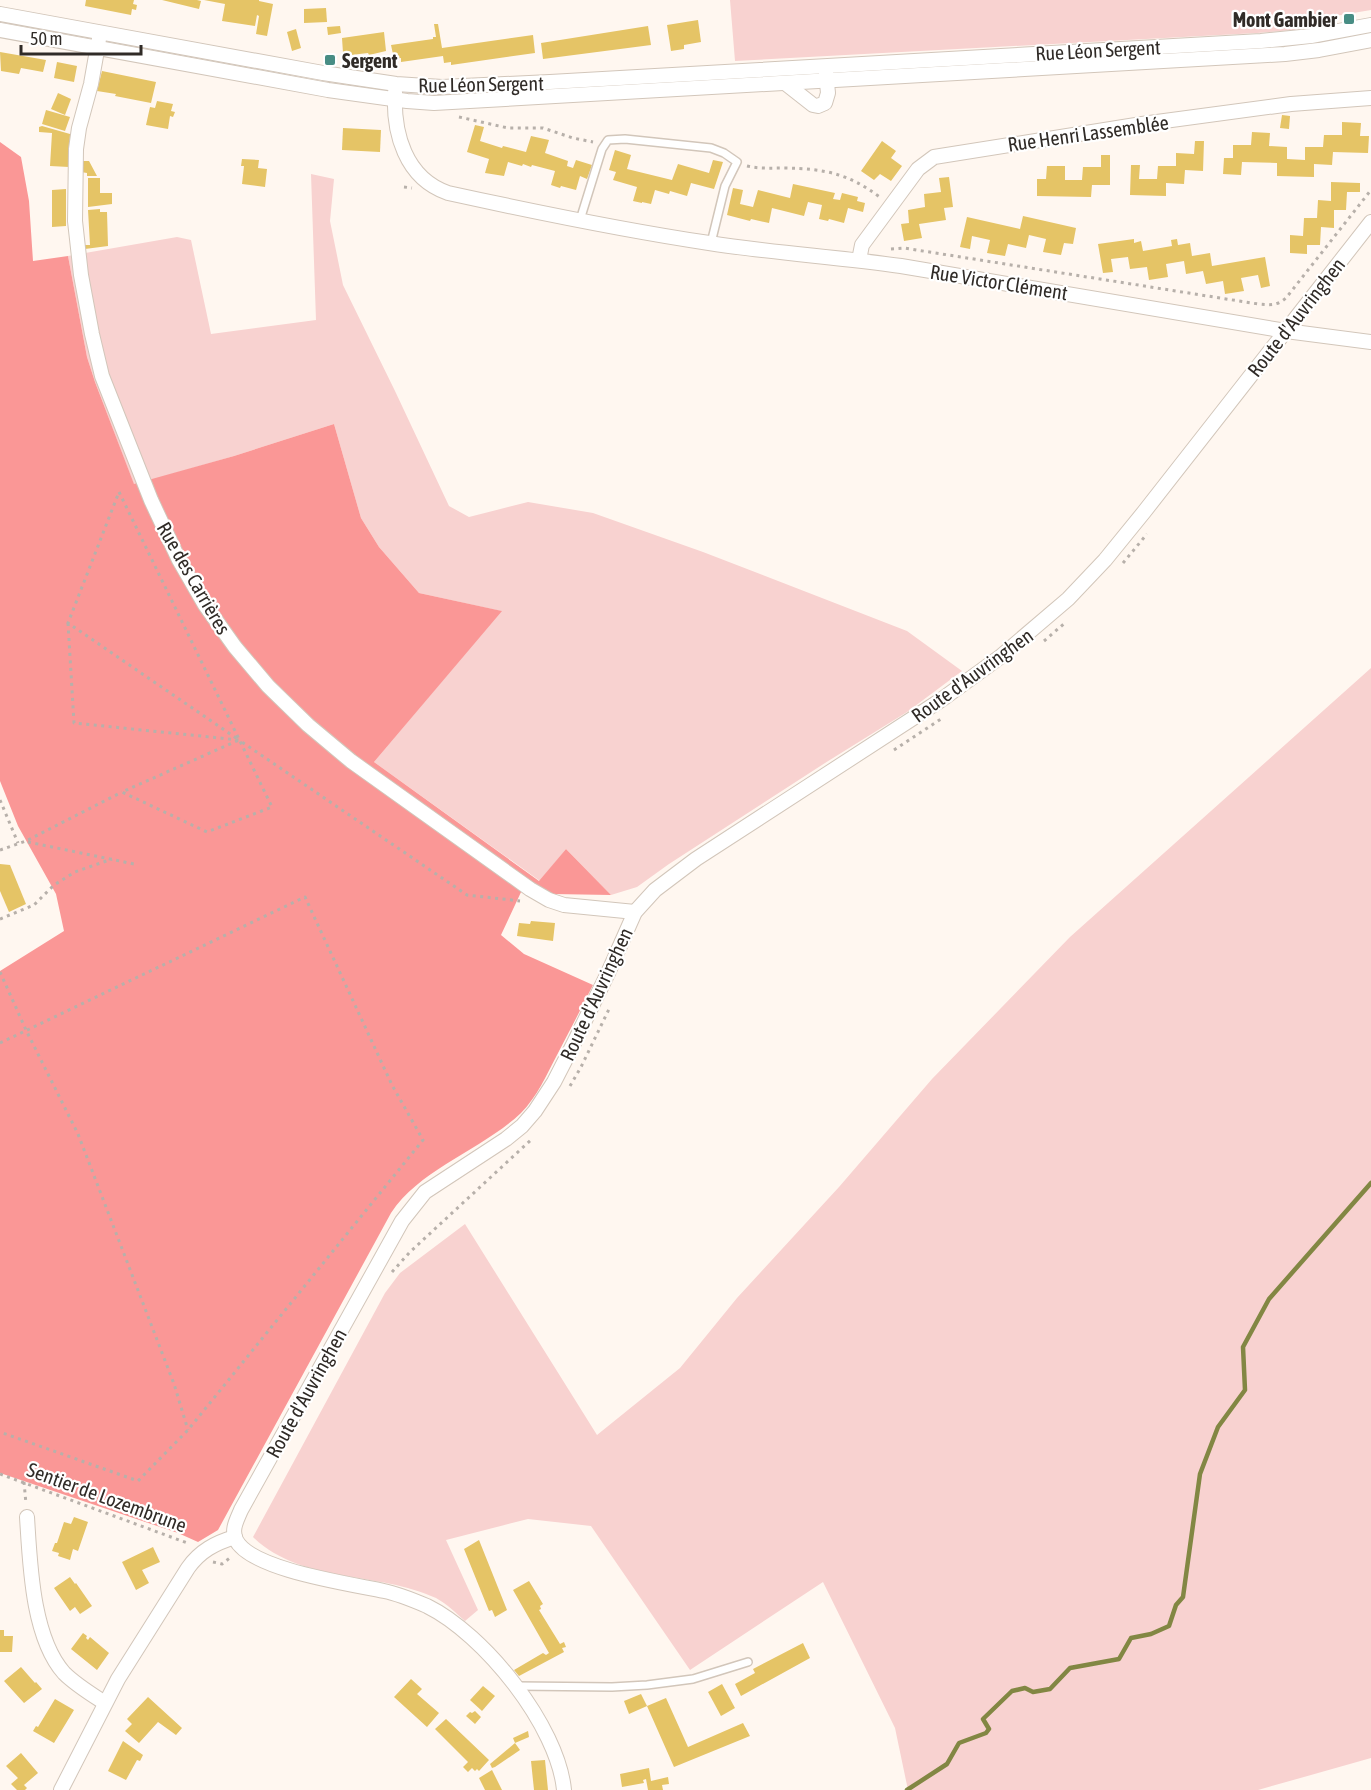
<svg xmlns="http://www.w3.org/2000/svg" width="1371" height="1790" font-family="'Asap Condensed',sans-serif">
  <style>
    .green { fill: #f8d2d0 }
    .forest { fill: #fa9796 }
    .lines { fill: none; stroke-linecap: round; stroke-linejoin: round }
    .stream { stroke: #828743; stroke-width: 4.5 }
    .building { fill: #e5c466 }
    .lane-casing { stroke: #d2c6ba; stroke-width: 10 }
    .street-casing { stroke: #d2c6ba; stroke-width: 16 }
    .path { stroke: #b7b0aa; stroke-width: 3; stroke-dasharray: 3 4.5; stroke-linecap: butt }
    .lane { stroke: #fff; stroke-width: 7 }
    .street { stroke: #fff; stroke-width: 14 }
    .poi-dot { fill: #488d84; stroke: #fff; stroke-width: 2 }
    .labels { text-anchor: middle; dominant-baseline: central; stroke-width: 4.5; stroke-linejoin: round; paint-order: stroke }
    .poi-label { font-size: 20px; font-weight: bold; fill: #302b27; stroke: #fff; text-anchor: end }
    .street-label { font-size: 20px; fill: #302b27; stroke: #fff }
  </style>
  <rect width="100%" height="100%" fill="#fff7f0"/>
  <!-- green -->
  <g class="green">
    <polygon points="730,0 1371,0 1371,10 1323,18 1316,28 1257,33 735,61"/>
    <polygon points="311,174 334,179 330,221 343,285 395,391 449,506 469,517 528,502 593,513 703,552 907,631 962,671 907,712 825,763 669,864 637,887 611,895 566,849 540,881 374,762 501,611 419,593 379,547 361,518 334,424 234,456 134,485 95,382 87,357 68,256 177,237 191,240 211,334 316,320"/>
    <path d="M1371,668V1758L1258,1790H908L895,1728L823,1582L690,1670L591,1526L528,1519L446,1540L478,1610L465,1621C456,1613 447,1604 436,1598C378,1571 302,1584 253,1537L385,1293L400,1273L465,1224L597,1435L680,1368L737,1298L839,1187L932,1079L1070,937Z"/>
  </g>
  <!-- forest -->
  <path class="forest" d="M0,142L21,157L29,201L33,261L68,256L87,357L95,382L134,484L234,456L334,424L361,518L379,547L419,593L502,611L374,762L539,881L566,849L611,895L553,894L522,890L501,935L524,954L593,985C581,1009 569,1032 557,1055C547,1074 537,1097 521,1113C482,1150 421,1168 391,1213L218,1530L198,1542L178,1533L0,1473V971L64,931L56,894L18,826L0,781Z"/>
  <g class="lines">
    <!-- stream -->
    <polyline class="stream" points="907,1790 947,1764 959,1743 986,1733 989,1729 983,1719 1012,1691 1025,1688 1033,1692 1050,1689 1070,1668 1119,1659 1131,1638 1151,1634 1169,1626 1176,1605 1183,1597 1200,1474 1218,1427 1245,1390 1243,1347 1269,1299 1371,1183"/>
  </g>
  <!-- building -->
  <g class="building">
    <polygon points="86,0 134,0 133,4 137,5 136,10 132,9 131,15 85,6"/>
    <polygon points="162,0 197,0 201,1 199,9"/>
    <polygon points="204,0 259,0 259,1 273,4 267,36 256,34 259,16 257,15 255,26 222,21 225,4"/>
    <polygon points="326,8 327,22 304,23 304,9"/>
    <polygon points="698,20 701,42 684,45 684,49 671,51 667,25"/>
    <polygon points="434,24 438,24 442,48 533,35 535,53 451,65 451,62 444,63 443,56 401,62 401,58 394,59 391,45 433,39 433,37 436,37"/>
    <polygon points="340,26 341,33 328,35 327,27"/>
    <polygon points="648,26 651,45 543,59 541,43"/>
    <polygon points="296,29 301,48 292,51 287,32"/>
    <polygon points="384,32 386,51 369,55 368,53 351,55 350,52 343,53 342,38"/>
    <polygon points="0,52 46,60 43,72 21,68 19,74 1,71"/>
    <polygon points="57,62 77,66 74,82 54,78"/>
    <polygon points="102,71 156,82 151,103 115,96 116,94 97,91"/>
    <polygon points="58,93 71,99 65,115 51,109"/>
    <polygon points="157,101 173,104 171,111 175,112 173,117 170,116 168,129 146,125 150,107 155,108"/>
    <polygon points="46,110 70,117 65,131 42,124"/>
    <polygon points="1282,115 1290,116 1289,129 1280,128"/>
    <polygon points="1342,122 1361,123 1360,136 1369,136 1368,153 1333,152 1332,165 1314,164 1314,177 1277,176 1277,163 1242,162 1241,175 1223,174 1224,158 1233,158 1233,145 1251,145 1252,132 1270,133 1269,146 1287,147 1287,159 1305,160 1305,147 1323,147 1324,135 1342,135"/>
    <polygon points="475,125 484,127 480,141 502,148 503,146 526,152 531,136 549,140 545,153 568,161 567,166 573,168 576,160 592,165 587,179 580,176 576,190 561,186 560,188 551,185 555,171 532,165 531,167 523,164 522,166 508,162 504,176 485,173 489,159 467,152"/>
    <polygon points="42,126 70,134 69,167 50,166 52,133 39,132 39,127"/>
    <polygon points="343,128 381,130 380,152 342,150"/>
    <polygon points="882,141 896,151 891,158 902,166 891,181 880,174 874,180 861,171"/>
    <polygon points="1195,141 1204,141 1203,171 1185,170 1184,184 1166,183 1166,196 1130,195 1131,165 1140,165 1139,179 1157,179 1158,166 1176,166 1176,153 1194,154"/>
    <polygon points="615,150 631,155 627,169 672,180 678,164 709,173 713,160 723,162 714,189 691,183 687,196 670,191 669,194 655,190 651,204 642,202 642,203 633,201 637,187 613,180 616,172 609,170"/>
    <polygon points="1101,155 1110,155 1110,185 1092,185 1091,197 1037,196 1037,179 1046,179 1047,166 1065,166 1065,180 1082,180 1083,167 1101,167"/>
    <polygon points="242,159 259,160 258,168 267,169 265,187 242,184 244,166 241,166"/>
    <polygon points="82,161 89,161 97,176 87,176 87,173 81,172"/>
    <polygon points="949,177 953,207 944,208 946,220 919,224 922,238 904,241 901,224 909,223 908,210 925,207 924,194 941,192 939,178"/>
    <polygon points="88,178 100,178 100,193 112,193 112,204 88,207"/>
    <polygon points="1331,182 1360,183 1360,192 1347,192 1346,210 1334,210 1334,228 1321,227 1320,245 1307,245 1307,254 1290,253 1290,235 1303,236 1304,218 1317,218 1318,200 1331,201"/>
    <polygon points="793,184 835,193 833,199 840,200 842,193 858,197 857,201 865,203 863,212 848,208 844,223 829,219 828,221 819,219 822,205 808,202 804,216 772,208 769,223 751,219 750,221 727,215 733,188 743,190 740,204 753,207 758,190 790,198"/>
    <polygon points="66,189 66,226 52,227 52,190"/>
    <polygon points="100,209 100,212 107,212 108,246 85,249 85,245 90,245 88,210"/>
    <polygon points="1023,216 1076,228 1073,244 1064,243 1061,255 1043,252 1046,239 1029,235 1026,248 1008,244 1005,256 987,253 990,240 972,236 970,249 960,247 967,217 1020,229"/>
    <polygon points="1134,239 1134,243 1141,241 1143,251 1172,246 1171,240 1177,239 1178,245 1190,243 1192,256 1210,253 1212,266 1265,257 1270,286 1261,288 1258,275 1241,278 1244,291 1225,294 1223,281 1206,284 1203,271 1186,274 1184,261 1166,264 1168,277 1149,280 1147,267 1130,269 1128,257 1111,259 1113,272 1103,273 1098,244"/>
    <polygon points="0,864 10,865 26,904 9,912 0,891"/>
    <polygon points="531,921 555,923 553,941 517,936 519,923 530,924"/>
    <polygon points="74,1517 88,1522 78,1551 73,1549 70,1560 58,1556 59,1553 52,1551 55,1543 57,1543 64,1522 71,1524"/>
    <polygon points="479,1540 507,1610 495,1617 492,1610 489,1611 464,1549"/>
    <polygon points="153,1547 160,1562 142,1570 149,1583 136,1590 122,1562"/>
    <polygon points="70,1577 75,1584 76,1583 92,1606 80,1614 75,1607 70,1611 54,1588"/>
    <polygon points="529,1581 543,1604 540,1606 541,1609 539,1610 560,1644 564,1642 566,1647 562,1648 564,1652 519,1676 514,1670 543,1653 546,1655 549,1653 513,1590"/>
    <polygon points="0,1630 4,1630 4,1636 13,1636 12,1652 0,1652"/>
    <polygon points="83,1633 87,1636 86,1638 88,1640 90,1637 109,1653 97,1670 71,1649"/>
    <polygon points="803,1643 810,1658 741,1696 735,1684 755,1673 753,1669"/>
    <polygon points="21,1667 35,1683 36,1682 42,1689 24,1703 4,1681"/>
    <polygon points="411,1679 422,1689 417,1694 439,1713 427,1727 394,1697"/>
    <polygon points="722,1684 735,1708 721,1716 708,1692"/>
    <polygon points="483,1686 495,1696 482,1711 470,1700"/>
    <polygon points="641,1694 647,1706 629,1714 624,1701"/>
    <polygon points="148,1697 182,1728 176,1735 158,1722 139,1743 125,1731 132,1724 127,1719"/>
    <polygon points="666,1698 688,1747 743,1723 750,1736 674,1767 647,1706"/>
    <polygon points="55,1699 74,1710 54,1743 33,1731 36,1726 38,1727"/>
    <polygon points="475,1711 481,1717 475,1724 466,1716 470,1712 472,1713"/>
    <polygon points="446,1719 489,1760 479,1771 477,1769 475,1771 472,1768 468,1772 463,1767 468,1762 435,1729"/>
    <polygon points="528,1731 529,1737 515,1743 513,1738"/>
    <polygon points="123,1741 143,1755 140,1761 137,1760 126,1780 108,1771"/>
    <polygon points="515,1743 520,1750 495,1767 492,1768 490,1764"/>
    <polygon points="21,1753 38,1773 24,1785 27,1788 25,1790 17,1790 11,1784 18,1778 6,1766"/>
    <polygon points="545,1760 548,1790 534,1790 531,1761"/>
    <polygon points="649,1768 651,1781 668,1777 669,1784 662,1785 663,1790 648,1790 646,1779 643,1780 644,1783 622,1787 620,1774"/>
    <polygon points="492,1770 502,1790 485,1790 479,1778"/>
  </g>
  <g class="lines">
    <!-- lane casing -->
    <g class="lane-casing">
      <g id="lane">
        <polyline points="580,220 602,149 608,140 625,139 711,148 724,153 737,162 725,186 711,243"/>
        <polyline points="517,1686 612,1687 647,1685 693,1679 748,1662"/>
      </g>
    </g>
    <!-- street casing -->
    <g class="street-casing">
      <g id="street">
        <polyline points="0,14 323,73 396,84 442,87 550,82 1261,41 1311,36 1371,25"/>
        <polyline points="0,30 328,90 407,101 434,103 1285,54 1319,50 1371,40"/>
        <polyline points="99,39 91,84 79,128 76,149 75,221 81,275 92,334 102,376 151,500 179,560 205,605 235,647 268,686 308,725 351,761 530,889 549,900 564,905 635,912"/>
        <polyline points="785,83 813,105 818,106 825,103 828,93 826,73"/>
        <path d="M395,92C393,133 405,178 448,193C535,212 622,230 709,243C773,253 837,257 901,266L1286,331L1371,342"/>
        <polyline points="859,260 862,245 918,169 934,157 1142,124 1291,104 1371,98"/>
        <path d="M27,1517C30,1563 32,1637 64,1673C76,1685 91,1694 105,1703"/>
        <path d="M61,1790L118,1679L188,1568C200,1551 215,1543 235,1537"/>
        <path d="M564,1790C558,1726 484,1634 427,1606C413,1600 399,1594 384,1591C352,1584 251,1570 236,1540C231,1529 237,1520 241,1510L402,1221L425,1192L506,1139L522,1126L535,1111L554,1082L573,1045L608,973L635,912L655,890L696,859L941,700L1000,657L1068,599L1105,560L1144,512L1371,222"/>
      </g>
    </g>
    <!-- path -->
    <g class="path">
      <polyline points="459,117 508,128 543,128 573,138 593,142"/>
      <path d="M747,166C760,169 772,168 785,168C825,169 848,173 881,198"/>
      <polyline points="404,187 412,188"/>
      <path d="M891,249L904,248L1258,304C1270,305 1277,306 1286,298L1371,190"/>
      <polyline points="119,492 272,807 207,832 122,792 239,740 68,623 119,492"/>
      <polyline points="1123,563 1147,534"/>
      <polyline points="68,623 74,723 239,740 467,895 520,901"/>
      <polyline points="1044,641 1066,622"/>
      <polyline points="894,750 941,719"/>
      <polyline points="0,800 18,843"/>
      <polyline points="28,842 134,864"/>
      <polyline points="0,850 26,841 122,792"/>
      <polyline points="0,919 34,905 54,885 75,872 112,859"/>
      <polyline points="0,972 26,1030 78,1134 174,1384 188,1430"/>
      <polyline points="0,1043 305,897 392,1085 423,1140 188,1430 138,1481 0,1432"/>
      <polyline points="570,1086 581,1067 610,1007"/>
      <polyline points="392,1272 410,1252 533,1138"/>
      <polyline points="0,1474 190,1544"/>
      <polyline points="24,1482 26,1504"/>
      <polyline points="213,1562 222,1564 231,1557"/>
    </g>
    <!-- lane -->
    <use href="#lane" class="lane"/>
    <!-- street -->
    <use href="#street" class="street"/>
  </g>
  <!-- markers -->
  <g class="poi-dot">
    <rect x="1343" y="13" width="12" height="12" rx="3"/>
    <rect x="324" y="54" width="12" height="12" rx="3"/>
  </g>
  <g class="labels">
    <!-- poi labels -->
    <g class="poi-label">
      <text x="1337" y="19">Mont Gambier</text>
      <text x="342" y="60" text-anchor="start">Sergent</text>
    </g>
    <!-- street labels -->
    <g class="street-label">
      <text transform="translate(1098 50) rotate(-3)">Rue Léon Sergent</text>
      <text transform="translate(481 84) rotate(-1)">Rue Léon Sergent</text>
      <text transform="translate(1088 133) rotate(-8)">Rue Henri Lassemblée</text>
      <text transform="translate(999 282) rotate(9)">Rue Victor Clément</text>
      <text transform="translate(1296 317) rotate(-52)">Route d'Auvringhen</text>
      <text transform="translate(194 578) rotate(60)">Rue des Carrières</text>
      <text transform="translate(972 675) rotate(-36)">Route d'Auvringhen</text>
      <text transform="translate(596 994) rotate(-65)">Route d'Auvringhen</text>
      <text transform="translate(306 1393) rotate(-61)">Route d'Auvringhen</text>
      <text transform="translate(107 1497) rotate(20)">Sentier de Lozembrune</text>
    </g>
  </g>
  <!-- scale -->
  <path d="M21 45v9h120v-9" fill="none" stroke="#302b27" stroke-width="3"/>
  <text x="30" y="45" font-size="18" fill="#302b27" stroke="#ffffff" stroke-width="4.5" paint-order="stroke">50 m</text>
</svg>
